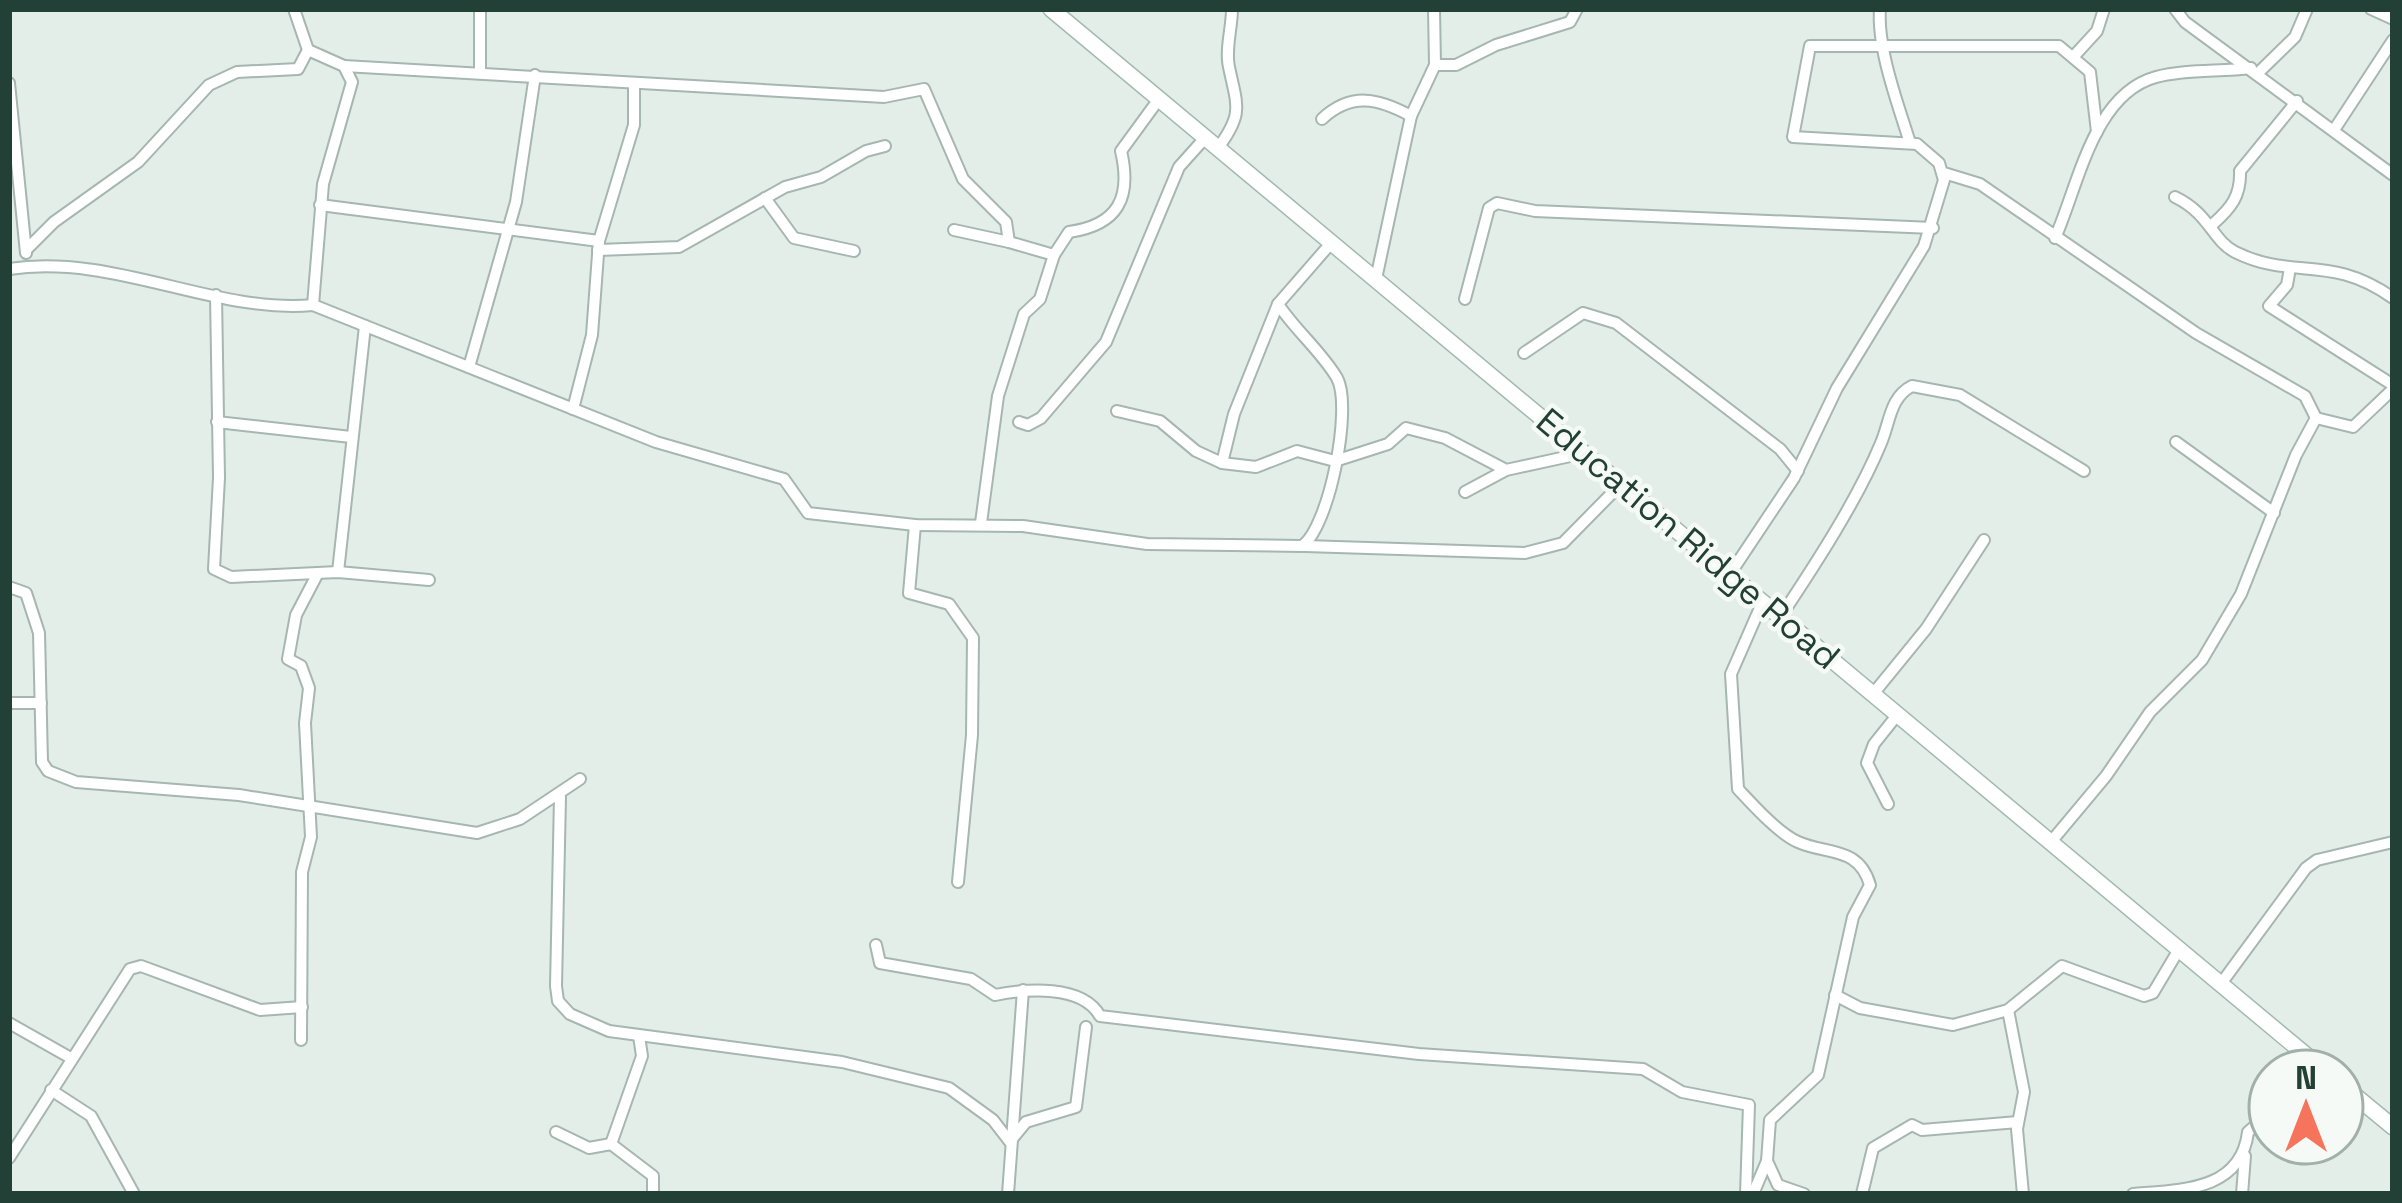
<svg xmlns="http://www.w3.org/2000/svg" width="2402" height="1203" font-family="'Space Grotesk',sans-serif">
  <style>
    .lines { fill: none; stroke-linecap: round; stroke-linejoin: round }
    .street-casing { stroke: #a6b6b0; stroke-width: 14 }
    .secondary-casing { stroke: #a2bab0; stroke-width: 18 }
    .street { stroke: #fff; stroke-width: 10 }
    .secondary { stroke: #fff; stroke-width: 15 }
    .labels { text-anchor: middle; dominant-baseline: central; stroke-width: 9; stroke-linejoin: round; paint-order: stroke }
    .street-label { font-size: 36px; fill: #234036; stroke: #f5faf7 }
  </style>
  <rect width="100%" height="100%" fill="#e4eee9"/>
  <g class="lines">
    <!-- street casing -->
    <g class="street-casing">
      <g id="street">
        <polyline points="480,9 480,72"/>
        <path d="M1880,9C1877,49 1898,104 1910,143"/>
        <polyline points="2175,9 2185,22 2393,175"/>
        <polyline points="2371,9 2393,19"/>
        <polyline points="2074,56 2097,31 2104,9"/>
        <polyline points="1435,65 1456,65 1496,45 1570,22 1577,9"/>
        <polyline points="344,66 884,97 924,89 963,179 1006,222 1009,242 1054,255"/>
        <polyline points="2258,73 2295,37 2307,9"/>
        <polyline points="9,83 26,253"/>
        <path d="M1322,119C1351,92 1378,98 1411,116"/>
        <polyline points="2334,130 2393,40"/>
        <path d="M1218,148C1244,113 1237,106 1229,67C1225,49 1232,28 1232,9"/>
        <polyline points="1944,173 1980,184 2196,333 2305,396 2316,418"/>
        <path d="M2175,197C2210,214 2212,240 2235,252C2293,281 2330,253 2393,298"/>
        <polyline points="765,198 794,238 854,251"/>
        <polyline points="320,205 599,241"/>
        <path d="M2213,224C2231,208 2241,196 2240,171L2297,101"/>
        <polyline points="954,230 1009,242"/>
        <path d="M2055,238C2078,187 2093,94 2156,77C2186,69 2220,72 2251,68"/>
        <polyline points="26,250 54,222 138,162 209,85 237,72 298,69 308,50"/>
        <polyline points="598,250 679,247 785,187 821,177 866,151 885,146"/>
        <polyline points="2290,268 2287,285 2269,306 2393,385"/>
        <path d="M9,269C115,253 213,314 313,305L323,184L352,82L344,66L308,50L294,9"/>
        <polyline points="1376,279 1411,116 1435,65 1434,9"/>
        <polyline points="216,295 219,478 214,569 231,577 338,572 429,580"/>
        <polyline points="1465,299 1489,208 1497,203 1535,211 1933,228"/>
        <path d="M313,305L656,442L784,479L808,513L915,525L1023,526L1147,544L1302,546C1329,528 1353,407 1337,378C1321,351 1295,330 1278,304L1332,242"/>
        <polyline points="1524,353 1583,313 1616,323 1780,449 1798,471"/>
        <polyline points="469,367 516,202 535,75"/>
        <polyline points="573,409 592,335 599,241 634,125 634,85"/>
        <polyline points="1117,411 1160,421 1196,451 1222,463 1256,467 1297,451 1335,461 1388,444 1406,428 1445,438 1506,470 1584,453"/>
        <polyline points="2316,418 2353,427 2393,389"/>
        <polyline points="217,422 351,437"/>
        <polyline points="1019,422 1028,425 1041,418 1106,342 1179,167 1205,138"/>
        <polyline points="2176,442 2274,513"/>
        <polyline points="1222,463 1234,414 1278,304"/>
        <polyline points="1465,492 1506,470"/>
        <path d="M981,523L998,396L1024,314L1040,299L1054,255L1069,232C1118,225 1132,198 1121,151L1159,99"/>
        <polyline points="915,525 909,593 949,604 973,638 972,735 958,882"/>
        <polyline points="1305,546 1525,553 1563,543 1621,484"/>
        <polyline points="338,572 365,326"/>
        <polyline points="1730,574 1794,478 1837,388 1924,246 1944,180 1939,163 1917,144 1793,137 1810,46 2059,46 2090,72 2097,132"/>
        <polyline points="9,587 26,593 39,633 42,762 48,771 76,782 239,795 477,833 520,819 580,779"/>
        <path d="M1781,616C1815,565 1858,499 1881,443C1890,422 1890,397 1912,386L1960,395L2084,471"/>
        <polyline points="1873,694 1926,629 1984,540"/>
        <polyline points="9,703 41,703"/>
        <polyline points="560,797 556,986 558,1001 570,1014 609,1031 842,1062 949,1088 993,1120 1010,1142"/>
        <polyline points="1888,804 1867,763 1874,744 1898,714"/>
        <polyline points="2050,843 2106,776 2150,712 2202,660 2241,594 2296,455 2316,418"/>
        <path d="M876,945L880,963L971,979L995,995C1026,989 1082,984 1100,1016L1419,1054L1643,1069L1682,1092L1749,1105L1746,1194"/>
        <polyline points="2220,985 2306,868 2317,860 2393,842"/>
        <polyline points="1835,995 1860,1008 1953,1025 2008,1010 2062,966 2144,996 2153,993 2178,951"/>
        <polyline points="2008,1010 2024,1092 2017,1129 2023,1194"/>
        <polyline points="9,1023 69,1057"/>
        <polyline points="639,1036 642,1056 611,1144 653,1176 653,1194"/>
        <polyline points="301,1040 302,872 311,837 305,723 309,688 301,666 288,659 296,615 318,573"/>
        <polyline points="51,1090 91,1116 134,1194"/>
        <polyline points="556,1132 589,1148 611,1144"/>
        <polyline points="1012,1139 1026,1122 1076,1107 1086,1027"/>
        <polyline points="9,1158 130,969 141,966 260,1010 302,1007"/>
        <polyline points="1767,1161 1778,1185 1804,1194"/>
        <polyline points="1008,1194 1023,990"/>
        <path d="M1753,1194L1767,1161L1770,1120L1818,1075L1853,917L1870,885C1859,846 1827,855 1798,842C1778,833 1753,805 1738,789L1731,674L1763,601"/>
        <polyline points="1862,1194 1873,1148 1912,1125 1922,1130 2018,1122"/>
        <path d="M2133,1194C2181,1190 2241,1191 2248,1132L2270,1113"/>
        <polyline points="2242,1194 2245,1156"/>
      </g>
    </g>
    <!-- secondary casing -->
    <g class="secondary-casing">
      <g id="secondary">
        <polyline points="1051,9 2325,1071"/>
        <polyline points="2342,1085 2393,1127"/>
      </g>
    </g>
    <!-- street -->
    <use href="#street" class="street"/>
    <!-- secondary -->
    <use href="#secondary" class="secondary"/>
  </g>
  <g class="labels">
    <!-- street labels -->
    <g class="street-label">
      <text transform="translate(1688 539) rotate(40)">Education Ridge Road</text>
    </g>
  </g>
  <!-- border -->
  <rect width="2402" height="1203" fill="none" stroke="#234036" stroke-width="24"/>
  <!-- north arrow -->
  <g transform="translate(2306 1107)"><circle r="57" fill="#f5faf7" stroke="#a1b0aa" stroke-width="3"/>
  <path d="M0-9L21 45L0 30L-21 45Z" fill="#f5745b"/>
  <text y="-18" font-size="33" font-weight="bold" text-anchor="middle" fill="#234036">N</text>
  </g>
</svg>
